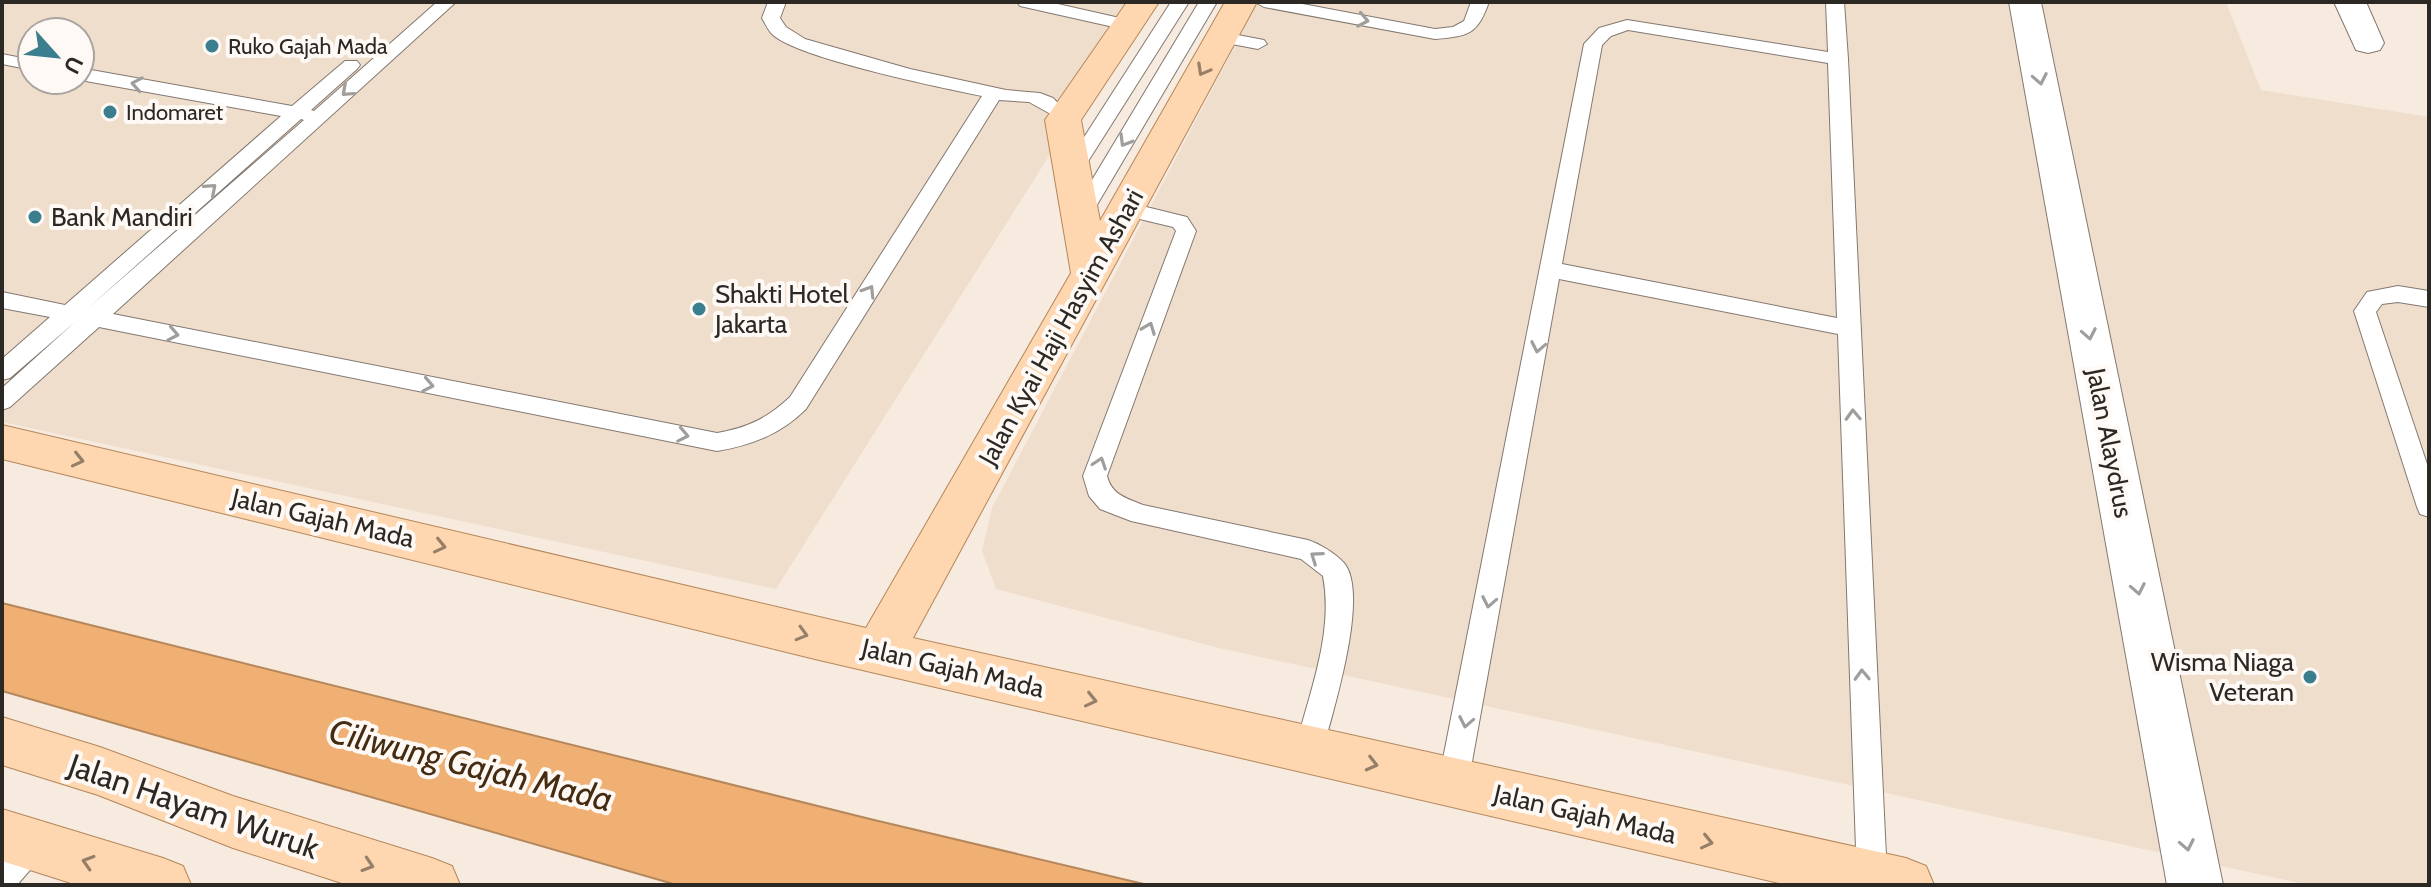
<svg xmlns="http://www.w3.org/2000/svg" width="2431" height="887" font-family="Cabin,sans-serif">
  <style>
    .built { fill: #f0decd; fill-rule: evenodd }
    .water { fill: #f0b073; stroke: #b5875b; stroke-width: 2 }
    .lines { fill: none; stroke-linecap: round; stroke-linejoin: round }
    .service-casing { stroke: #83786f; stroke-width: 2 }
    .minor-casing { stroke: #83786f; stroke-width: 2 }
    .tertiary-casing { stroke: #83786f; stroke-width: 2 }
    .primary-casing { stroke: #b4875b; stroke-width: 2 }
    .service { fill: #fff; fill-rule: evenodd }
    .minor { fill: #fff; fill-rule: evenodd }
    .tertiary { fill: #fff; fill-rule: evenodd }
    .primary { fill: #fed6af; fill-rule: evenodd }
    .oneway { stroke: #a09e9c }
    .oneway2 { stroke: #957f69 }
    .poi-dot { fill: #3b7f8e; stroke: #fef9f4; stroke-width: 3 }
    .labels { text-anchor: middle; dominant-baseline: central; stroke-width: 8; stroke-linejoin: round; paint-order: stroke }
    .far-poi-label { font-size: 22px; fill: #2c2823; stroke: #fef9f4; text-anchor: start }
    .poi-label { font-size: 26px; fill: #2c2823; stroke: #fef9f4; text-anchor: start }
    .street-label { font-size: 26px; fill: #2c2823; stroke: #fef9f4 }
    .near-street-label { font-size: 32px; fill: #2c2823; stroke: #fef9f4 }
    .near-water-label { font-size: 34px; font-style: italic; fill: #452c11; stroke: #fef9f4 }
  </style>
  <rect width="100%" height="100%" fill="#f7eadf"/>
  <!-- built -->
  <g class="built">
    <path d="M2,2H1146L776,589L2,422ZM32,32H80V80H32Z"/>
    <polygon points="1258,2 2226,2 2261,90 2429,117 2429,885 2309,885 1219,648 996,589 982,551 992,508"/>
  </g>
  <!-- water -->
  <polygon class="water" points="2,603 870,819 1148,885 677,885 2,691"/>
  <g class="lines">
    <!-- service casing -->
    <g class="service-casing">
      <g id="service">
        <path d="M437,2H456L113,314L717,433C747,428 768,418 790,397L982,96C943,88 796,58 772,34C768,30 765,23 762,18L768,2H786L780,18L786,27L805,39L910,69L1006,90L1040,93L1053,98L1066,111L1056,117L1029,102L999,100L806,409C781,434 752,445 717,451L99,327L10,407L2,410V388L75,322L10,378L2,380V359L50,317L2,308V292L65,305L281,116L80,80V68L292,106L345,61H357L360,65L357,69L311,110L314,111ZM301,119L304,120L87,309Z"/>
        <polygon points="1017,2 1049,2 1133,21 1136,25 1127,30 1020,6"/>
        <polygon points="1171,2 1189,2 1080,174 1066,174 1063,170"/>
        <polygon points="1199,2 1217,2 1088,220 1074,220 1071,215"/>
        <path d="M1255,2H1292L1435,29L1453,27L1464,21L1471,2H1489C1477,35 1469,36 1435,39L1264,7Z"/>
        <path d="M1826,2H1844L1848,59L1887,877L1884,885H1860L1857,877L1838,334L1559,279L1468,784L1463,794L1453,798L1443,794L1438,784L1584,44L1599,28L1627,20L1828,52ZM1628,30L1828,63L1837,318L1562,264L1602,45L1611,36Z"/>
        <polygon points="1222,32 1264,40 1267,44 1258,49 1216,41 1213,37"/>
        <polygon points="2,54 32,60 32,70 2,64"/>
        <path d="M1126,202L1187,217L1196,231L1107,476C1112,495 1126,498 1143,505L1308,540C1320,544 1335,553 1344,563C1370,594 1333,711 1323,749L1319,758L1309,762L1299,758L1295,749C1309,694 1334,633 1323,576L1301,559L1131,521L1100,509L1089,496L1083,476L1176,231L1173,227L1119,214L1116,209L1119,204Z"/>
        <polygon points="2398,286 2429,291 2429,307 2398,302 2382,304 2376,312 2429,470 2429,517 2420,514 2417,507 2354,311 2367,292"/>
        <polygon points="32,831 43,835 47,845 43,855 17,885 2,885 2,856 21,835"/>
      </g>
    </g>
    <!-- minor casing -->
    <g class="minor-casing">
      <polygon id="minor" points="2334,2 2366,2 2384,43 2380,50 2368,53 2356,50"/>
    </g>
    <!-- tertiary casing -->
    <g class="tertiary-casing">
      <polygon id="tertiary" points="2009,2 2041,2 2223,885 2167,885"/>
    </g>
    <!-- primary casing -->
    <g class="primary-casing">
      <g id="primary">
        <polygon points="1127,2 1159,2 1081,120 1100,221 1225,2 1257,2 913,638 1906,858 1926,866 1934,885 1788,885 815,659 2,459 2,425 866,628 1071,273 1045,120"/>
        <polygon points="2,717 100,747 233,796 432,858 452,866 460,885 348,885 233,848 98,795 2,765"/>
        <polygon points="2,809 163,858 183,866 191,885 77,885 2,861"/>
      </g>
    </g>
    <!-- service -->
    <use href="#service" class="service"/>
    <!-- minor -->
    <use href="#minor" class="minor"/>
    <!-- tertiary -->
    <use href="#tertiary" class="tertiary"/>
    <!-- primary -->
    <use href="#primary" class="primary"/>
  </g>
  <!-- one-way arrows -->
  <defs><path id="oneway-chevron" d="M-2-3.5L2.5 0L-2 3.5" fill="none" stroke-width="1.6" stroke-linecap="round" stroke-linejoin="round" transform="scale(2)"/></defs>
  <g class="oneway">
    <use href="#oneway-chevron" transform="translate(1363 20) rotate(11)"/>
    <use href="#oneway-chevron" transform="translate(2040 79) rotate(79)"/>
    <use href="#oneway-chevron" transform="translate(137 84) rotate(-170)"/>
    <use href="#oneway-chevron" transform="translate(347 91) rotate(138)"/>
    <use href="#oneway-chevron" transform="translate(1125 141) rotate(121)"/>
    <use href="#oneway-chevron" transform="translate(211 189) rotate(-41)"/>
    <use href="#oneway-chevron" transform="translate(869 291) rotate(-58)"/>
    <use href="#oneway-chevron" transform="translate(1149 328) rotate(-69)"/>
    <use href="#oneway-chevron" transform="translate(173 334) rotate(11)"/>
    <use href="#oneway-chevron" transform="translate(2089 334) rotate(79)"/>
    <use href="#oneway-chevron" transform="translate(1538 347) rotate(101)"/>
    <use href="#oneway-chevron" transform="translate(428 385) rotate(11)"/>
    <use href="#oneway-chevron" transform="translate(1853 415) rotate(-92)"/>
    <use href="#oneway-chevron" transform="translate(683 435) rotate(11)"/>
    <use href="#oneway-chevron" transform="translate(1100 463) rotate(-71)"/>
    <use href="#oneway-chevron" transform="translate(1316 557) rotate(-145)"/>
    <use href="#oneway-chevron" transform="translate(2138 589) rotate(79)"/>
    <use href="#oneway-chevron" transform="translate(1489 602) rotate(101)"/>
    <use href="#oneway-chevron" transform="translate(1862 675) rotate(-92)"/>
    <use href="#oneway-chevron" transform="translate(1466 722) rotate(101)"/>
    <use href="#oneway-chevron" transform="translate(2187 845) rotate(79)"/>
  </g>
  <g class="oneway2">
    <use href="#oneway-chevron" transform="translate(1203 70) rotate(119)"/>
    <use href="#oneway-chevron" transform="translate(78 460) rotate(13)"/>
    <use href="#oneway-chevron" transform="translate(440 546) rotate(13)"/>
    <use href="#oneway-chevron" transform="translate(802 634) rotate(16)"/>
    <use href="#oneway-chevron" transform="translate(1091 700) rotate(13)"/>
    <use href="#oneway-chevron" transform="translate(1372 764) rotate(14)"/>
    <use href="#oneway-chevron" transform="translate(1707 842) rotate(13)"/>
    <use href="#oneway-chevron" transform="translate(88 862) rotate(-163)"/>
    <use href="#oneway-chevron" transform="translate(368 865) rotate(18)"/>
  </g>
  <!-- markers -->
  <g class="poi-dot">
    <circle cx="212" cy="46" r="8"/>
    <circle cx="110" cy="112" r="8"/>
    <circle cx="35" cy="217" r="8"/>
    <circle cx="699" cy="309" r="8"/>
    <circle cx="2310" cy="677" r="8"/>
  </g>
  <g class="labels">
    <!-- far-poi labels -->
    <g class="far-poi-label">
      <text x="228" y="46">Ruko Gajah Mada</text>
      <text x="126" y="112">Indomaret</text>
    </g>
    <!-- poi labels -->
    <g class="poi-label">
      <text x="51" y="217">Bank Mandiri</text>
      <text x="715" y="294">Shakti Hotel<tspan x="715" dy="30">Jakarta</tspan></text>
      <text x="2294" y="662" text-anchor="end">Wisma Niaga<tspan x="2294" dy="30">Veteran</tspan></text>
    </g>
    <!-- street labels -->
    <g class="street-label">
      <text transform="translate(1061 327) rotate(-61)">Jalan Kyai Haji Hasyim Ashari</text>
      <text transform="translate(2110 443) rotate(79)">Jalan Alaydrus</text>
      <text transform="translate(323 518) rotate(13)">Jalan Gajah Mada</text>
      <text transform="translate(953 668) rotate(13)">Jalan Gajah Mada</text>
      <text transform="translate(1585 814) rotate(13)">Jalan Gajah Mada</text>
    </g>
    <!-- near-street labels -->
    <g class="near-street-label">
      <text transform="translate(194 806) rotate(19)">Jalan Hayam Wuruk</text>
    </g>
    <!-- near-water labels -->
    <g class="near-water-label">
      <text transform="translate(471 765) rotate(14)">Ciliwung Gajah Mada</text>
    </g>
  </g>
  <!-- border -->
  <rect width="2431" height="887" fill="none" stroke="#2c2823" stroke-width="8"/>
  <!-- north arrow -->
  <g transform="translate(56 56) rotate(117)"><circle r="38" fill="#fef9f4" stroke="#aaa5a0" stroke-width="2"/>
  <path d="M0-6L14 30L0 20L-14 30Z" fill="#3b7f8e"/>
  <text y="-12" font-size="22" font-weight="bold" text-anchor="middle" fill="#2c2823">U</text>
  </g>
</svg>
